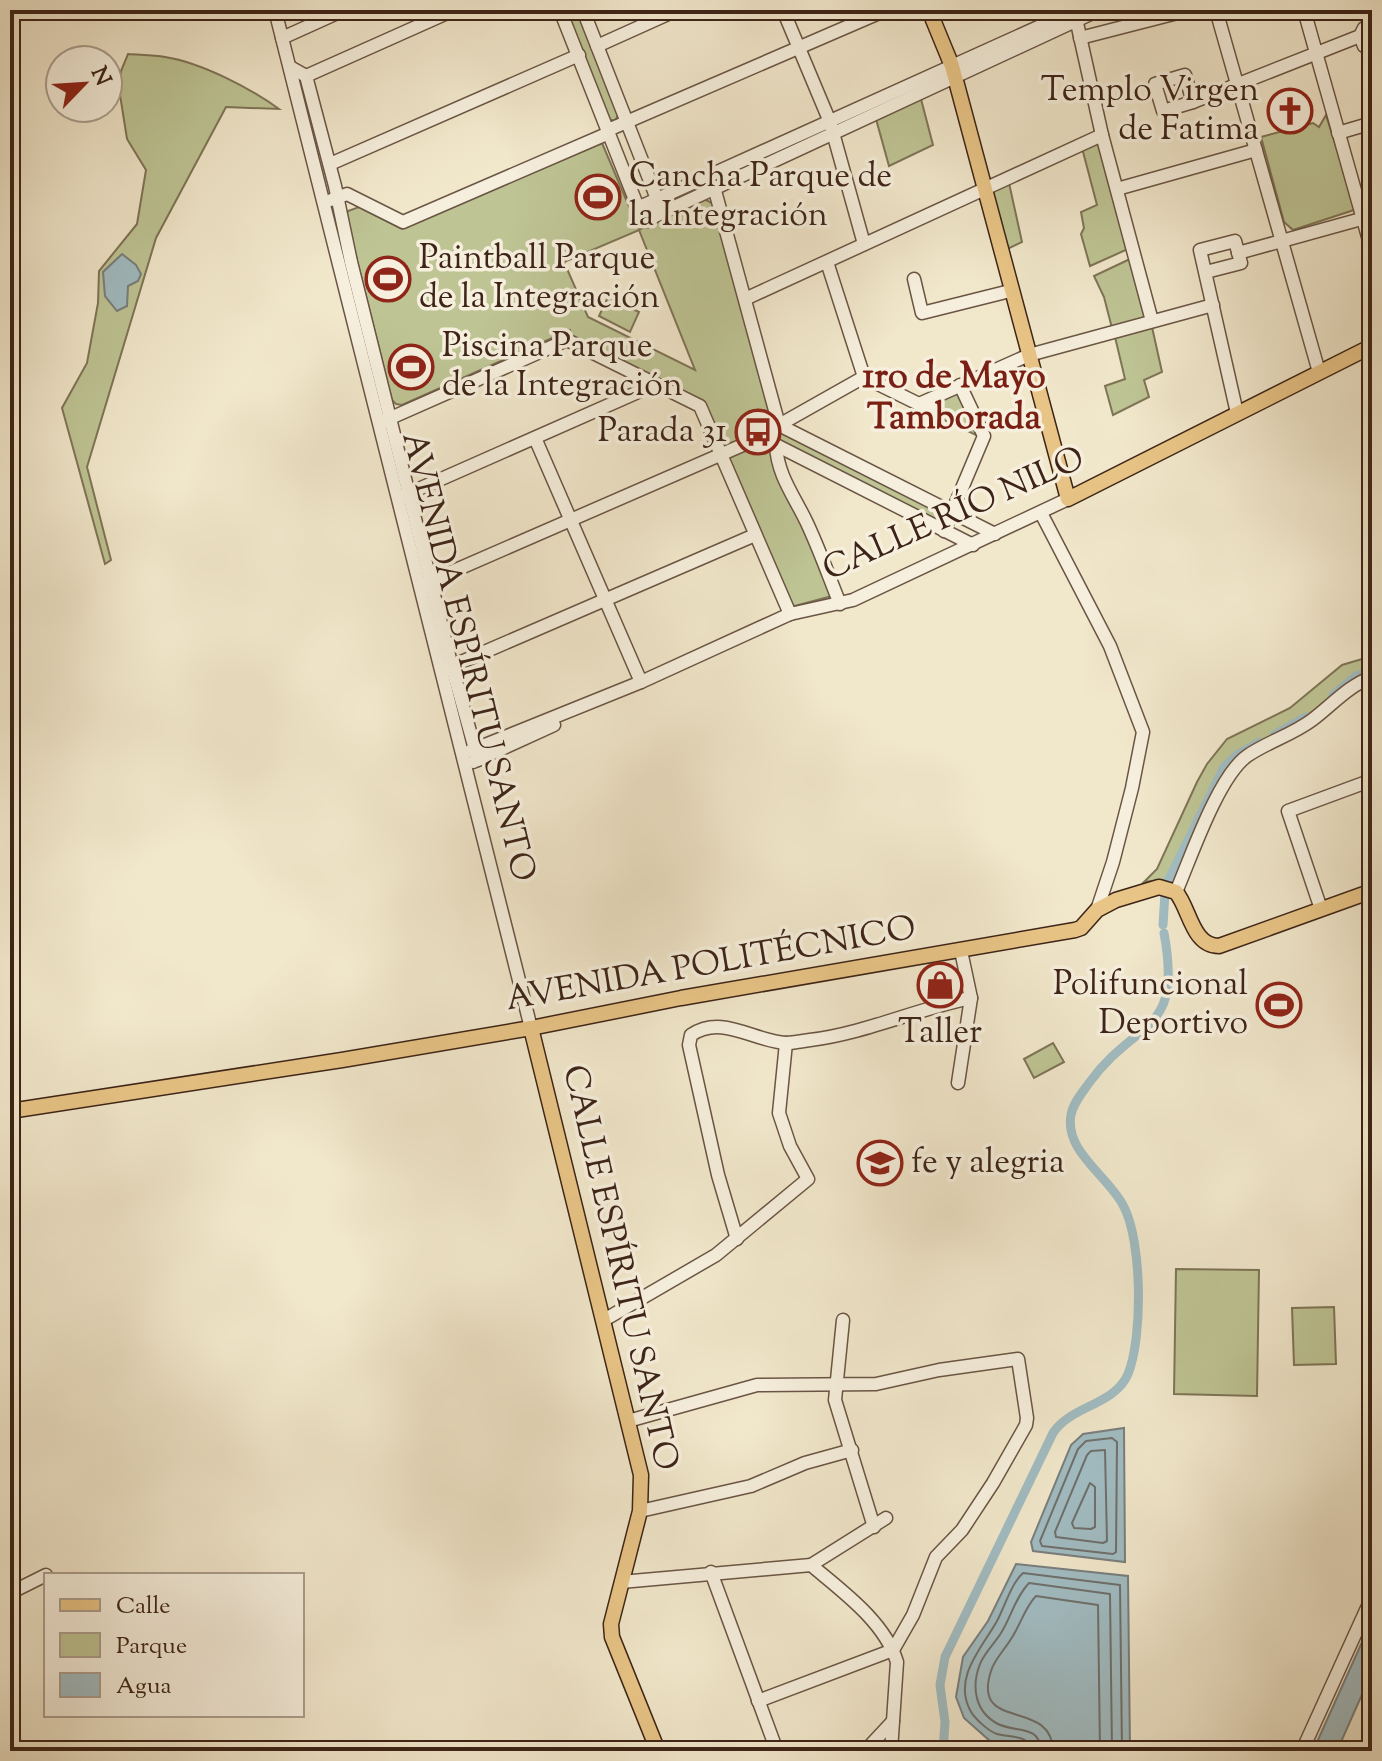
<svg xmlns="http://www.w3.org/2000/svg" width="1382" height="1761" font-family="'Sorts Mill Goudy',serif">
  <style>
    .green { fill: #bec494; stroke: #7e7456; stroke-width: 2; fill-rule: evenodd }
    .water { fill: #a1bcc2; stroke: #797f7e; stroke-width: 2 }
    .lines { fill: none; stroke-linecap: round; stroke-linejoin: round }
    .shore { stroke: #6f706c; stroke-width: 2 }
    .canal { stroke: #a1bcc2; stroke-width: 9 }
    .minor-casing { stroke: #6a5544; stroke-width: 15 }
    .major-casing { stroke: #3d2417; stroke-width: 17 }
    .minor { stroke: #f6efdd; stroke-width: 12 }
    .major { stroke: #e8c486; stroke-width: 14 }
    .labels { text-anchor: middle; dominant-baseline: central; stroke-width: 7; stroke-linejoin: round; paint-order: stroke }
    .poi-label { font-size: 34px; fill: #3d2417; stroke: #f6efdd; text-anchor: start }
    .street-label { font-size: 34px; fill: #3d2417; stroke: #f6efdd }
    .neighbourhood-label { font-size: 36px; font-weight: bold; fill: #7a1f14; stroke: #f6efdd }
  </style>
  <rect width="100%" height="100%" fill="#f1e7cb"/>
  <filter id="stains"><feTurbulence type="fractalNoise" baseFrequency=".0025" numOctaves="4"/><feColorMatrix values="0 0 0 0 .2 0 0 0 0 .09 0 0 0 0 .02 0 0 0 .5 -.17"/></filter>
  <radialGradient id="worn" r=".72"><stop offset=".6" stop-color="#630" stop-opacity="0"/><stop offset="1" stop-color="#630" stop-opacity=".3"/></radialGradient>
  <!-- green -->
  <g class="green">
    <polygon points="566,10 578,10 618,115 615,121 608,119"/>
    <path d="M128,54C140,55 153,55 165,57C202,63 250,88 279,109L226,107L156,238L87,467L111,560L105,564L62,408L87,363L98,303L99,271L137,224L146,170L127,139L120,95L121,71Z"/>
    <polygon points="921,99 933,145 889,166 876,119"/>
    <polygon points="1326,115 1354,203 1354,210 1293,230 1284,222 1261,137 1313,123 1319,127"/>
    <path d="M602,143L639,230L704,199L714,204L773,423L767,430L724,448L704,403L572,336L570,330L402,405L396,404L392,400L346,216L348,211L359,207L402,229ZM639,230L695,370L588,317L564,262Z"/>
    <polygon points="1096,143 1101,146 1128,249 1090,266 1081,234 1084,228 1081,212 1097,205 1082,148"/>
    <polygon points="1009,183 1022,242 1005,250 991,192"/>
    <polygon points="1130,259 1148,319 1112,328 1104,297 1094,276"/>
    <polygon points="608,297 639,312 630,332 599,316"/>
    <polygon points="1152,327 1162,372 1144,380 1149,397 1113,415 1105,386 1125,379 1115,337"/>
    <polygon points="954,392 958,394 978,436 942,419 928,403"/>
    <polygon points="779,432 941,512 937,520 777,440"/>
    <polygon points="763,441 770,444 832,596 791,607 728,457"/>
    <polygon points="1372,656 1372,675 1310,719 1246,753 1175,882 1161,880 1144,882 1157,869 1197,782 1207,764 1227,739 1290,708 1342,665"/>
    <polygon points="1053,1043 1064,1062 1034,1078 1024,1059"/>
    <polygon points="1176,1269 1259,1270 1257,1396 1174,1394"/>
    <polygon points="1334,1307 1336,1364 1294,1365 1292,1308"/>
  </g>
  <!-- water -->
  <g class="water">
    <polygon points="122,254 136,265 141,274 138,281 128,286 127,306 117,311 105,296 103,272"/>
    <polygon points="1124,1428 1125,1562 1033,1551 1031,1542 1071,1445 1083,1434"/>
    <polygon points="1016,1564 1128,1576 1130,1751 1042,1751 990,1741 964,1718 956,1697 963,1657 988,1621"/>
    <polygon points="1372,1620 1372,1672 1337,1751 1313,1751"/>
  </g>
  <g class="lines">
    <!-- shore -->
    <g class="shore">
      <polygon points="1112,1438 1117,1442 1116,1552 1113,1554 1042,1546 1040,1541 1078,1449 1086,1441"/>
      <polygon points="1105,1450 1107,1541 1103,1543 1056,1537 1055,1532 1087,1455 1091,1451"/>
      <polygon points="1090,1483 1095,1487 1095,1527 1091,1529 1074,1528 1072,1523"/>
      <path d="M1031,1751C1030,1734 1010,1738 997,1734C988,1731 974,1718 970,1710C953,1677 982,1648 997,1621C1005,1606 1011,1584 1023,1573L1120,1585L1122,1751"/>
      <path d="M1041,1751C1040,1724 1016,1733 998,1724C975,1712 971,1687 980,1664C984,1653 995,1643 1001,1633C1011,1617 1016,1596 1029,1583L1110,1594L1112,1751"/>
      <path d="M1053,1751C1052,1697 971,1733 991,1671C994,1660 1005,1649 1011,1639C1020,1626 1025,1607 1036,1596L1098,1605L1100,1751"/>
    </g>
    <!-- canal -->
    <g class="canal">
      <polyline points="1333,695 1356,676 1372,671"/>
      <polyline points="1274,735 1306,717"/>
      <polyline points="1168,881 1224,767 1238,754 1260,742"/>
      <polyline points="1163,925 1165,893"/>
      <path d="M943,1751L945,1722L940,1685L945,1657L1053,1433C1070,1406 1115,1405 1128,1374C1143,1337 1142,1242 1124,1207C1110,1177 1064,1152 1071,1115C1073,1103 1082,1093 1089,1083C1137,1017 1183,1036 1164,933"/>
    </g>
    <!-- minor casing -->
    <g class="minor-casing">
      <g id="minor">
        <polyline points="275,10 531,1028"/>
        <polyline points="560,10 639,210"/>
        <polyline points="583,10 659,204"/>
        <polyline points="783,10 830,122 864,244"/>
        <polyline points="1216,10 1319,372"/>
        <polyline points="1304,10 1372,251"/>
        <polyline points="1075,14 1102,135 1152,321"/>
        <polyline points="1360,36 1364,46 1372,51"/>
        <polyline points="282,38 344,10"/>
        <polyline points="1080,38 1189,10"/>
        <polyline points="597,46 677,10"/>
        <polyline points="290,67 306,76 335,186 351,262 452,667 478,760"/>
        <polygon points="1185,75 1193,102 1163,111 1155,84"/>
        <polyline points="306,76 454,10"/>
        <polyline points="1193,102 1360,36 1364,28 1372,25"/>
        <polyline points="608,130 886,10"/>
        <polyline points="1338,133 1372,123"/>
        <polyline points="330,164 579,55"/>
        <polyline points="714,187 779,425"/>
        <polyline points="1117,189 1256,150"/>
        <polyline points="331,200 347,194 403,222 609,133"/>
        <circle cx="646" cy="213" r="8"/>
        <polyline points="644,205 1076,10"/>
        <polyline points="653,217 1099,10"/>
        <polyline points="1238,253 1372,216"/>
        <polyline points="827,262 864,377"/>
        <polyline points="1206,272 1241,263 1235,241 1200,250 1237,413"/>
        <polyline points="914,279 922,313 1010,291"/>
        <polyline points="745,299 1102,135"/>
        <polyline points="864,377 939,414"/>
        <polyline points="919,404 1029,355 1213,305"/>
        <polyline points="386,420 567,340 700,406 790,614"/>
        <polyline points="779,425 995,534"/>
        <polyline points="768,434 776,445 973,545"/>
        <polyline points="535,438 641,682"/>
        <path d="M776,445C777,474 794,496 806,521C819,548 829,577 840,604"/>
        <polyline points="405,495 654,385"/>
        <polyline points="1041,513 1110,646 1143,732 1132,788 1113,862 1097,910"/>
        <polyline points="944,531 984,436 960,385"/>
        <polyline points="426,583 768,434 779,425 864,377"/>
        <polyline points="445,669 755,535"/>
        <polyline points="470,751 641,682 790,614 853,600 1068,499"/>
        <polyline points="473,762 554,725"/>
        <path d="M1176,892C1191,857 1218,777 1247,756C1267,742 1292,735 1312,720C1332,705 1348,686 1372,677"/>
        <polyline points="1321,909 1288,811 1372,780"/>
        <polyline points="958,1083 971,998 961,951"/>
        <path d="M737,1239L718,1175L689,1045L691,1035C722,1014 753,1041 786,1043C793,1043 802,1041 810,1040C866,1033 916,1009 971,998"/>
        <polyline points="604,1320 716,1255 808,1179 790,1146 779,1113 786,1043"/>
        <polyline points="843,1320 835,1400 874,1527"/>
        <polyline points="628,1421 757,1385 876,1384 939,1370 1018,1359 1027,1418 1026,1425 993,1483 962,1530 936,1557 913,1615 893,1650 758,1701"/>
        <polyline points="640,1511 751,1486 805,1463 852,1450"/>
        <polyline points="811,1565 886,1518"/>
        <polyline points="711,1572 777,1751"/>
        <path d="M621,1582L811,1565C842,1591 885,1622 897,1662L891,1751"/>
        <polyline points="10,1593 46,1575"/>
        <polyline points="865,1751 893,1721"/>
        <polyline points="1302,1751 1372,1597"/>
      </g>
    </g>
    <!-- major casing -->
    <g class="major-casing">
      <g id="major">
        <polyline points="929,10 952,66 1068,499 1372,346"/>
        <polyline points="531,1028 641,1475 640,1511 611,1624 612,1637 658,1751"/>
        <path d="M10,1111L342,1060L531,1028L681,998L1075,930L1081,928L1097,910L1116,900L1159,887L1176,892C1190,909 1192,946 1219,946L1372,891"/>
      </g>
    </g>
    <!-- minor -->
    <use href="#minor" class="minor"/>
    <!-- major -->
    <use href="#major" class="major"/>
  </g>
  <!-- icons -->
  <defs>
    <g id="church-ring" transform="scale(2.3)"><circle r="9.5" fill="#f6efdd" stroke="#8f2418" stroke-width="1.5"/><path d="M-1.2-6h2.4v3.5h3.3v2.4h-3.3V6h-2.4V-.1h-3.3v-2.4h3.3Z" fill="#8f2418"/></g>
    <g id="stadium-ring" transform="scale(2.3)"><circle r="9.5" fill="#f6efdd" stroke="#8f2418" stroke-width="1.5"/><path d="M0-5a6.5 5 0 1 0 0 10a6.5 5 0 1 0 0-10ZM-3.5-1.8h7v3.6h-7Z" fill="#8f2418"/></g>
    <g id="bus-ring" transform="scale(2.3)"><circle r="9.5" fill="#f6efdd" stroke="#8f2418" stroke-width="1.5"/><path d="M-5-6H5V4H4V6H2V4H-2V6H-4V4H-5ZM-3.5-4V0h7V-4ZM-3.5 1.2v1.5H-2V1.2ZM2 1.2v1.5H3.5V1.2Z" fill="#8f2418"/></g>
    <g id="shop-ring" transform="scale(2.3)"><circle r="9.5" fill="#f6efdd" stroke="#8f2418" stroke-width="1.5"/><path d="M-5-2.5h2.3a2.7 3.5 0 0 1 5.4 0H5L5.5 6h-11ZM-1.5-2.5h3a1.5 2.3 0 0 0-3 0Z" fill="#8f2418"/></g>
    <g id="school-ring" transform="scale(2.3)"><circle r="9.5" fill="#f6efdd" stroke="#8f2418" stroke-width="1.5"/><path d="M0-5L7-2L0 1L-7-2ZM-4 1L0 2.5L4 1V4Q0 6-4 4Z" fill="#8f2418"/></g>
  </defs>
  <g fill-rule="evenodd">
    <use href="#church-ring" x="1290" y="111"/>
    <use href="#stadium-ring" x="598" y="197"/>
    <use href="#stadium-ring" x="388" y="279"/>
    <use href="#stadium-ring" x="411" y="367"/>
    <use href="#bus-ring" x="758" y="432"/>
    <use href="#shop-ring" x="940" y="985"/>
    <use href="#stadium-ring" x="1279" y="1005"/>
    <use href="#school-ring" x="880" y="1163"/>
  </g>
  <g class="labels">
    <!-- poi labels -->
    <g class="poi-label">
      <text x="1259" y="91" text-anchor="end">Templo Virgen<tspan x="1259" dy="39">de Fatima</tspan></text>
      <text x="629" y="177">Cancha Parque de<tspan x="629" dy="39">la Integración</tspan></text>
      <text x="419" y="259">Paintball Parque<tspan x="419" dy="39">de la Integración</tspan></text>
      <text x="442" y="347">Piscina Parque<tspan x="442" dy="39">de la Integración</tspan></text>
      <text x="727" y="432" text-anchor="end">Parada 31</text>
      <text x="1248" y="985" text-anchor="end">Polifuncional<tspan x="1248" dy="39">Deportivo</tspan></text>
      <text x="940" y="1033" text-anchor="middle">Taller</text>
      <text x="911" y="1163">fe y alegria</text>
    </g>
    <!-- street labels -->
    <g class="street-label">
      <text transform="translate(954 515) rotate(-24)">CALLE RÍO NILO</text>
      <text transform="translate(467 657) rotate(76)">AVENIDA ESPÍRITU SANTO</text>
      <text transform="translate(711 965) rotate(-10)">AVENIDA POLITÉCNICO</text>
      <text transform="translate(619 1268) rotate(77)">CALLE ESPÍRITU SANTO</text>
    </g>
    <!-- neighbourhood labels -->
    <g class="neighbourhood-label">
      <text x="954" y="378">1ro de Mayo<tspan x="954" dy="41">Tamborada</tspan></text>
    </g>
  </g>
  <!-- margin -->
  <rect width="1382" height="1761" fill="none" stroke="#f1e7cb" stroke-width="40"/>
  <rect x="12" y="12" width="1358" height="1737" fill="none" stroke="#3d2417" stroke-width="4"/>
  <rect x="20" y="20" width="1342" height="1721" fill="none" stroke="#3d2417" stroke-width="2"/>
  <!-- legend -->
  <rect x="44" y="1573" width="260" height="144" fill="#f6efdd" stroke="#ac9e8e" stroke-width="2"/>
  <rect x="60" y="1599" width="40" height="12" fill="#e8c486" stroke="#ac9e8e" stroke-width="2"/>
  <text x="116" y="1613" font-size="24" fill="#3d2417">Calle</text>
  <rect x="60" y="1633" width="40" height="24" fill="#bec494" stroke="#ac9e8e" stroke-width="2"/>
  <text x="116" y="1653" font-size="24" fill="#3d2417">Parque</text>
  <rect x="60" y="1673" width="40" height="24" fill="#a1bcc2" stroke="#ac9e8e" stroke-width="2"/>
  <text x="116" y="1693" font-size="24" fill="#3d2417">Agua</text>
  <!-- north arrow -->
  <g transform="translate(84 84) rotate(65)"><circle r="38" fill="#f6efdd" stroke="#ac9e8e" stroke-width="2"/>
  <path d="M0-6L14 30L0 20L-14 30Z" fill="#8f2418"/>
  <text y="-12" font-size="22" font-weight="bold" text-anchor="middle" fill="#3d2417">N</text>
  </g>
  <rect width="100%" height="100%" filter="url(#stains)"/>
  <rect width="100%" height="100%" fill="url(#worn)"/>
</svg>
